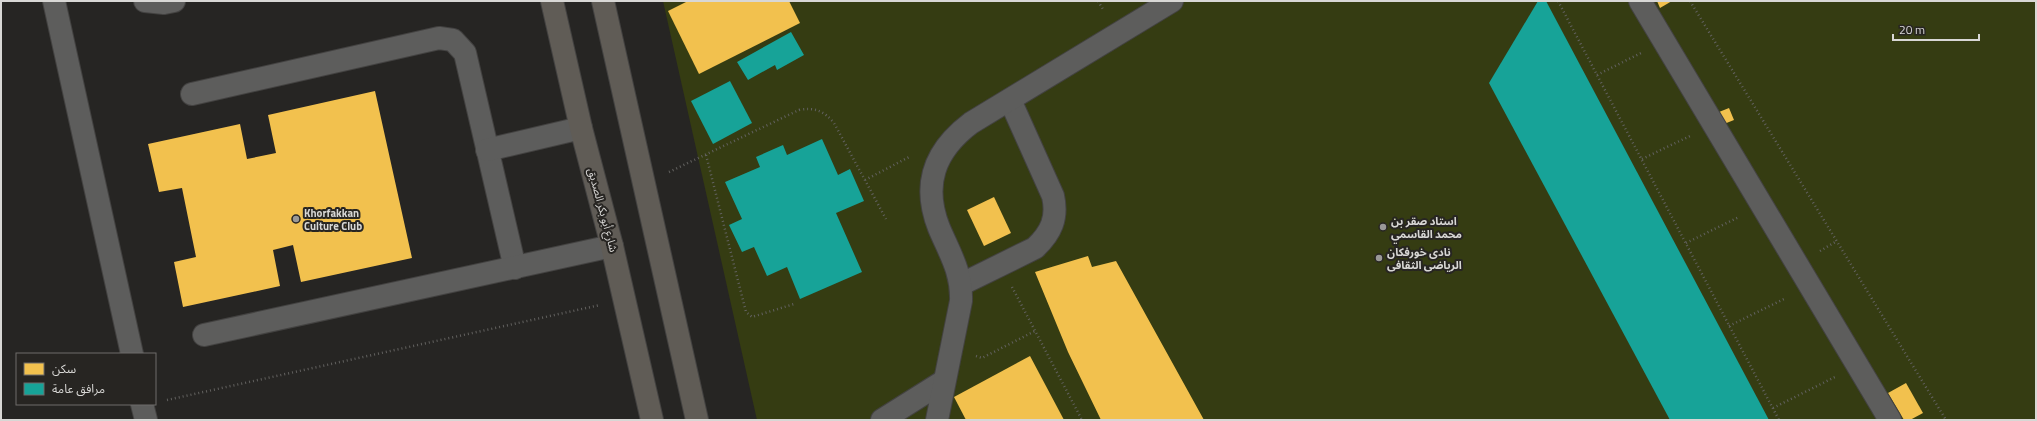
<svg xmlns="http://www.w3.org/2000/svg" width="2037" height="421" font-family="'Titillium Web','Noto Sans Arabic',sans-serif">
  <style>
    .garden { fill: #353c12 }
    .homes { fill: #f2c14e }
    .public { fill: #17a398 }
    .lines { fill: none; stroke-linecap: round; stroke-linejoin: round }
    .minor-casing { stroke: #434241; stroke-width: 24 }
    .major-casing { stroke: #434241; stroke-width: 24 }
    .path { stroke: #62615f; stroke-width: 2.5; stroke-dasharray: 1 3; stroke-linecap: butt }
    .minor { stroke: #5d5d5c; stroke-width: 22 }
    .major { stroke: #605c56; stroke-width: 22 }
    .poi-dot { fill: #9a9997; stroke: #272522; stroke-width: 1.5 }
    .labels { text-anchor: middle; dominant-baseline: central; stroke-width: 4; stroke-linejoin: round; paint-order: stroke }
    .street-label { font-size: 11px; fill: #d8d7d5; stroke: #272522 }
    .poi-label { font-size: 11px; font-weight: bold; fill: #d8d7d5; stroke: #272522; text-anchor: start }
  </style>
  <rect width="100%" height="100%" fill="#262523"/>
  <!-- garden -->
  <polygon class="garden" points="663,1 2036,1 2036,420 757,420"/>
  <!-- homes -->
  <g class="homes">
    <polygon points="688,1 789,1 800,23 699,74 668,11"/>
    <polygon points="1657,1 1672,1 1660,8"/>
    <polygon points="375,91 412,258 301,282 293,245 273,250 280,286 183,307 174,262 196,257 182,188 159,192 148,144 240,124 247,159 276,153 268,115"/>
    <polygon points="1729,108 1734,120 1724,124 1719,112"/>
    <polygon points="994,197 1011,233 984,246 967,210"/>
    <polygon points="1088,256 1092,267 1116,261 1204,420 1101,420 1068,352 1035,272"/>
    <polygon points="1030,356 1064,420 966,420 954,397"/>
    <polygon points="1906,383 1923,413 1910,420 1904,420 1888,393"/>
  </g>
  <!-- public -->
  <g class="public">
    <polygon points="1538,1 1546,1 1769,420 1670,420 1489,83"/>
    <polygon points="791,32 804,55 777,70 775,65 748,80 737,62"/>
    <polygon points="730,81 752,123 713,144 691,101"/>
    <polygon points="822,139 838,175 850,169 864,201 836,213 862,272 800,299 787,267 767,276 754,247 742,252 729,225 742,219 725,182 760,167 756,157 783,145 787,155"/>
  </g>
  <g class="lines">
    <!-- minor casing -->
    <g class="minor-casing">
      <g id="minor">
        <polyline points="54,1 132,354"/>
        <polyline points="145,1 164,3 174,1"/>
        <polyline points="1640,1 1890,420"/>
        <polyline points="192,94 439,38 453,40 465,53 515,268"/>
        <polyline points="487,150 581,128"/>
        <path d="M962,284L1035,248C1051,233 1058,218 1053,196L1010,100"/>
        <polyline points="204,335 612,246"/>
        <polyline points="142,404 146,420"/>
        <polyline points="882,420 944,381"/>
        <path d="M937,420L961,301C962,272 950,254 939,228C922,185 934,151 971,123L1172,1"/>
      </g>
    </g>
    <!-- major casing -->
    <g class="major-casing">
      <g id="major">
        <polyline points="552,1 581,128 612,246 652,420"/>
        <polyline points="603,1 697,420"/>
      </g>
    </g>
    <!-- path -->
    <g class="path">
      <polyline points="1098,1 1104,11"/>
      <polyline points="1558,1 1779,420"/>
      <polyline points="1690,1 1946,420"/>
      <polyline points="1597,75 1641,53"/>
      <polyline points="706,155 746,312 752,317 794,304"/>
      <polyline points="1642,159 1690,136"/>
      <path d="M669,172L799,110C815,107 824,111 834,123L886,219"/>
      <polyline points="865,180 911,156"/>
      <polyline points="1686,243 1739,217"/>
      <polyline points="1820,251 1837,241"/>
      <polyline points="1012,287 1082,420"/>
      <polyline points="1729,326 1786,298"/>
      <polyline points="976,356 982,358 1035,331"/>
      <polyline points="167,400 600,305"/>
      <polyline points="1773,408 1835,377"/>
    </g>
    <!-- minor -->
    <use href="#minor" class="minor"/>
    <!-- major -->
    <use href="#major" class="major"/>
  </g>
  <!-- markers -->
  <g class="poi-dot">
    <circle cx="296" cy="219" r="4"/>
    <circle cx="1383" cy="227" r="4"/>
    <circle cx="1379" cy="258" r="4"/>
  </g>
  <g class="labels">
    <!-- street labels -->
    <g class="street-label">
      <text transform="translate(603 210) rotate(75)">شارع أبو بكر الصديق</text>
    </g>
    <!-- poi labels -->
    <g class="poi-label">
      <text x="304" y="213">Khorfakkan<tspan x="304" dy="13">Culture Club</tspan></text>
      <text x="1391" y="221">استاد صقر بن<tspan x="1391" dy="13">محمد القاسمي</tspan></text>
      <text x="1387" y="252">نادى خورفكان<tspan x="1387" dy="13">الرياضى الثقافى</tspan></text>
    </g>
  </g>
  <!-- border -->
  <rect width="2037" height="421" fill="none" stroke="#d8d7d5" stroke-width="4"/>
  <!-- legend -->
  <rect x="16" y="353" width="140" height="52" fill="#272522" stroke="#6e6c6a"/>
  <rect x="24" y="363" width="20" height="12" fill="#f2c14e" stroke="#6e6c6a"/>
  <text x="52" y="373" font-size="12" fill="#d8d7d5">سكن</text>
  <rect x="24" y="383" width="20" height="12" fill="#17a398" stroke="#6e6c6a"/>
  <text x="52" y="393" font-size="12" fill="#d8d7d5">مرافق عامة</text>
  <!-- scale -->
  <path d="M1893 34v6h86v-6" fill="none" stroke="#d8d7d5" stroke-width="2"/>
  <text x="1899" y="34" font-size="12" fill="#d8d7d5" stroke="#272522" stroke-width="3" paint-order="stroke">20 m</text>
</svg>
